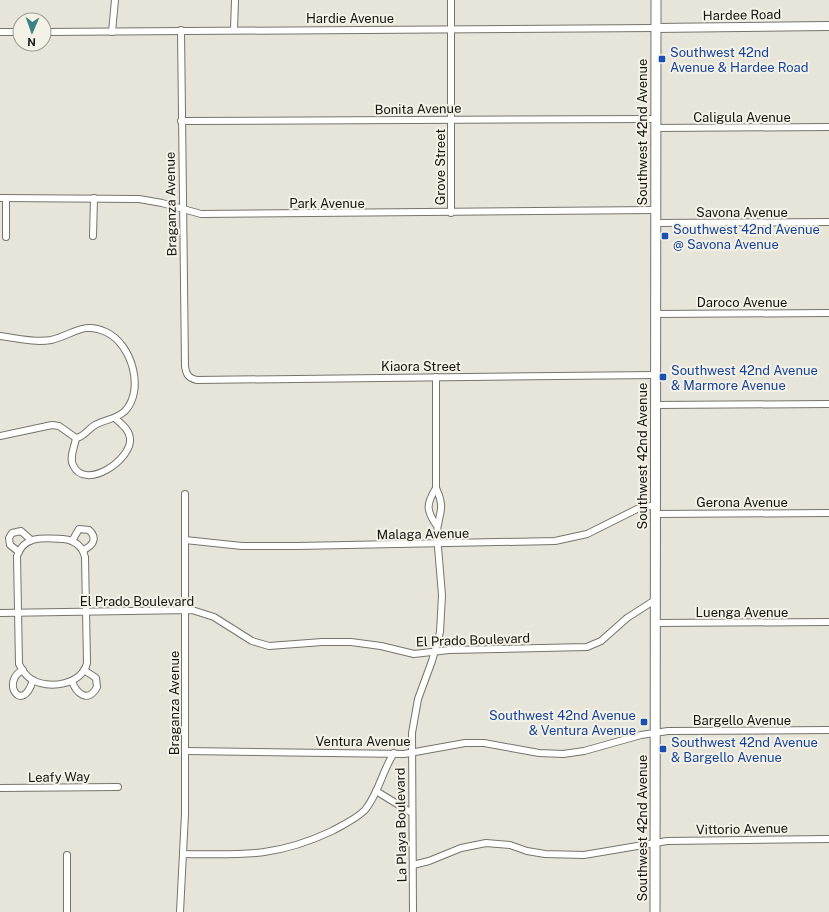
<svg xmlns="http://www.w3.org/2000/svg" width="829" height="912" font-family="'Public Sans',sans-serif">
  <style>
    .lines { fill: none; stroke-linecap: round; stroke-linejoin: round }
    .minor-casing { stroke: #76746b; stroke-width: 8 }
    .tertiary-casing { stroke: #76746b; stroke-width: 10 }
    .secondary-casing { stroke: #76746b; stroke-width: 11 }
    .minor { stroke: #fff; stroke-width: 6 }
    .tertiary { stroke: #fff; stroke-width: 8 }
    .secondary { stroke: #fff; stroke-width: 9 }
    .transit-dot { fill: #1a4fb4; stroke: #f4f2e7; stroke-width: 1.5 }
    .labels { text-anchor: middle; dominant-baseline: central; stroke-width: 4; stroke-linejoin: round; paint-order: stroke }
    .street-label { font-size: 13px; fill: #141410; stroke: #f4f2e7 }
    .transit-label { font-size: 13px; fill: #164399; stroke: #f4f2e7; text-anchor: start }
  </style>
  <rect width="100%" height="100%" fill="#e7e5da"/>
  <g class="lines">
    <!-- minor casing -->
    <g class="minor-casing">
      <g id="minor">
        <polyline points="451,0 451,213"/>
        <path d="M181,30L185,366C186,374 188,378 197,380L655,375"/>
        <polyline points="234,30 235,0"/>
        <polyline points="0,32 20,32"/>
        <polyline points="44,32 655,28"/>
        <polyline points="112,32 115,0"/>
        <polyline points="181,121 656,119"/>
        <polyline points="655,128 829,127"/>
        <polyline points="0,198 139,199 162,203 201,214 655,210"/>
        <polyline points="6,198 6,237"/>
        <polyline points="655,223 829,222"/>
        <polyline points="93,236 94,198"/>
        <polyline points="655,314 829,313"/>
        <path d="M0,336C16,338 35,343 51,340C73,335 83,321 106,332C132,344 145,390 125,411C117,419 106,419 95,425C88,429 84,437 76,438"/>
        <polyline points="655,405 829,404"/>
        <polyline points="0,436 52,425 59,426 76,438"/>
        <path d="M76,438C75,446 69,457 73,465C85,492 133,459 130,438C129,429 121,424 115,418"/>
        <polyline points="436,488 436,377"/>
        <polyline points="655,514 829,513"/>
        <path d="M63,539C74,540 82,545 85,557L87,663C82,685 48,690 31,679C26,676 22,670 19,664L17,556C24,535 44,538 63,539Z"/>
        <polyline points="185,540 242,546 297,546 555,541 587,534 637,509 655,505"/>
        <path d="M72,541L79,529L89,530C98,538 93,546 83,550"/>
        <polyline points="19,552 10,545 9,538 12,533 21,531 31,540"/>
        <polyline points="0,613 192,610 214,617 252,641 269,646 322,642 351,642 381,646 414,654 449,650 587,647 601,641 627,618 655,600"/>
        <polyline points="655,623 829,622"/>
        <path d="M23,670C0,681 22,716 33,680"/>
        <path d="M72,681C76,693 88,704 97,687L96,678L84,670"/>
        <polyline points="186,751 404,754 465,743 484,743 539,753 563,754 584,751 641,735 668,731 829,730"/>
        <polyline points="0,788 118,787"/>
        <polyline points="376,791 412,813"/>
        <path d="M184,854C243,855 277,857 332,831C343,825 356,819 365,810C379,793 382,771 394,753"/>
        <polyline points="67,855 67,912"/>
        <polyline points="413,865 429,861 461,848 486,843 510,845 527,851 545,854 584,855 667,841 829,839"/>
        <polyline points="180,912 185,814 185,494"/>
        <path d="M413,912L412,733L418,699L432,661L440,632L442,595L437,535C437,513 447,512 436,488C426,504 426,511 437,526"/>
      </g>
    </g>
    <!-- tertiary casing -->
    <g class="tertiary-casing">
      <polyline id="tertiary" points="655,28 829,26"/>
    </g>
    <!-- secondary casing -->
    <g class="secondary-casing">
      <polyline id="secondary" points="655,912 656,0"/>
    </g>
    <!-- minor -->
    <use href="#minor" class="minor"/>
    <!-- tertiary -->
    <use href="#tertiary" class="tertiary"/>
    <!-- secondary -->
    <use href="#secondary" class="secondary"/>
  </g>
  <!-- markers -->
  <g class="transit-dot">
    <rect x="658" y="55" width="8" height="8" rx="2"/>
    <rect x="661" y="232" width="8" height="8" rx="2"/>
    <rect x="659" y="373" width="8" height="8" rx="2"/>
    <rect x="640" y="718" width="8" height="8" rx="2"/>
    <rect x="659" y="745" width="8" height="8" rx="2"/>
  </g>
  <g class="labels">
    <!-- street labels -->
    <g class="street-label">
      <text transform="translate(742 15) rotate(-1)">Hardee Road</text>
      <text x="350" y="18">Hardie Avenue</text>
      <text transform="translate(418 109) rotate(-1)">Bonita Avenue</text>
      <text x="742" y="117">Caligula Avenue</text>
      <text transform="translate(642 132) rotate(-90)">Southwest 42nd Avenue</text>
      <text transform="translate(440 167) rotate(-90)">Grove Street</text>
      <text x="327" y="203">Park Avenue</text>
      <text transform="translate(171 204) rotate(-91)">Braganza Avenue</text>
      <text x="742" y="212">Savona Avenue</text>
      <text x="742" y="302">Daroco Avenue</text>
      <text x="421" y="366">Kiaora Street</text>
      <text transform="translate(642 456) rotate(-90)">Southwest 42nd Avenue</text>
      <text x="742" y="502">Gerona Avenue</text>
      <text transform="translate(423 534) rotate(-1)">Malaga Avenue</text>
      <text x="137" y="601">El Prado Boulevard</text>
      <text x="742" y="612">Luenga Avenue</text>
      <text transform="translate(473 640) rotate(-2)">El Prado Boulevard</text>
      <text transform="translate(174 703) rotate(-90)">Braganza Avenue</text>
      <text x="742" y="720">Bargello Avenue</text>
      <text x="363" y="741">Ventura Avenue</text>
      <text transform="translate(59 777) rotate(-1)">Leafy Way</text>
      <text transform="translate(401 825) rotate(-91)">La Playa Boulevard</text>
      <text transform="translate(642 828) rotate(-90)">Southwest 42nd Avenue</text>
      <text transform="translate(742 829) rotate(-1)">Vittorio Avenue</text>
    </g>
    <!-- transit labels -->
    <g class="transit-label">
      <text x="670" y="52">Southwest 42nd<tspan x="670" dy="15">Avenue &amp; Hardee Road</tspan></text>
      <text x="673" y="229">Southwest 42nd Avenue<tspan x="673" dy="15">@ Savona Avenue</tspan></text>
      <text x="671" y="370">Southwest 42nd Avenue<tspan x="671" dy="15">&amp; Marmore Avenue</tspan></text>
      <text x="636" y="715" text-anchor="end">Southwest 42nd Avenue<tspan x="636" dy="15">&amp; Ventura Avenue</tspan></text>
      <text x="671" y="742">Southwest 42nd Avenue<tspan x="671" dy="15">&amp; Bargello Avenue</tspan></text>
    </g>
  </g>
  <!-- north arrow -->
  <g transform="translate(32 32) rotate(182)"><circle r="19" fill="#f4f2e7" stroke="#9a9991"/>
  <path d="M0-3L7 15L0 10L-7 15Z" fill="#388184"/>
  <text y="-6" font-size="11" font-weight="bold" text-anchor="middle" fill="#141410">N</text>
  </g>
</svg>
